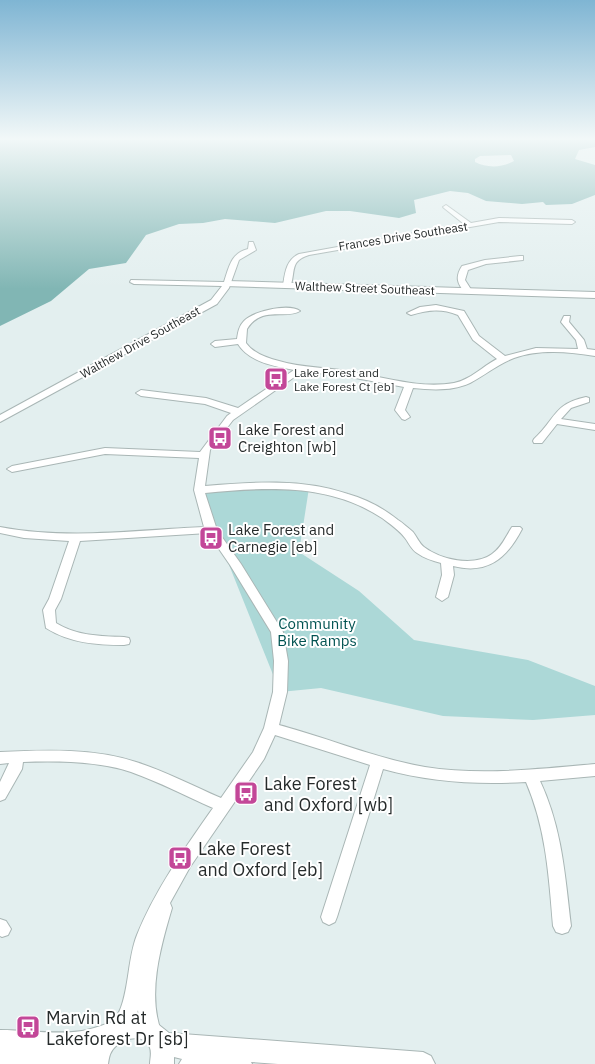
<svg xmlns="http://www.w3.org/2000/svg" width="595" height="1064" font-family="'IBM Plex Sans',sans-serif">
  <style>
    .green { fill: #acd8d7 }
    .water { fill: #81b6b4; fill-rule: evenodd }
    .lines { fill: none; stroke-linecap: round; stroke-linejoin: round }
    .minor-casing { stroke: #a9b6b5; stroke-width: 2 }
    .tertiary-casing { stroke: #a9b6b5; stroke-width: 2 }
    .minor { fill: #fff; fill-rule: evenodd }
    .tertiary { fill: #fff; fill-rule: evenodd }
    .labels { text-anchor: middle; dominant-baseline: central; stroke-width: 4; stroke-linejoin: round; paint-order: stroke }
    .far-street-label { font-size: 12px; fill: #262b2b; stroke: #fff }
    .far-poi-label { font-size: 12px; fill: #262b2b; stroke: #fff; text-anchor: start }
    .poi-label { font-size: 15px; fill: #262b2b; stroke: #fff; text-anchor: start }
    .park-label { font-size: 15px; fill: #005251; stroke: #fff }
    .near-poi-label { font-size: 18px; fill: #262b2b; stroke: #fff; text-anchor: start }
  </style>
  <rect width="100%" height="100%" fill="#e3efef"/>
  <!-- green -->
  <polygon class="green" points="309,488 299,552 359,591 414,640 528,660 595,686 595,715 533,720 443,716 321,688 280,692 199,490"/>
  <!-- water -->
  <path class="water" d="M0,140H595V147L579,150L575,159L595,165V195L572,204L546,205L543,202L522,204L486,201L468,193L450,191L414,200L416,213L399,218L350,211H326L275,223L225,219L203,223L179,224L146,235L126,263L89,269L51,301L0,326ZM511,155L514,161C501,168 487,168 475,162V159L480,156Z"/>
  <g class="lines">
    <!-- minor casing -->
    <g class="minor-casing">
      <g id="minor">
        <path d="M446,205L471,223L499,218L572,220L575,222L572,224L499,222L309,255C289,261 296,272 290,288L283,286C285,273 286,260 299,254L464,224L444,208L443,207Z"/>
        <path d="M249,242H253L256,250L239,260L229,288L217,304L0,422V415L211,300L222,286L134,284L130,282L131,280L224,282C229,267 231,253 248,249Z"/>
        <path d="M520,256H523V260L486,264L468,270L465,280L472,291L471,293H465C457,283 455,277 462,266L485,260Z"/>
        <path d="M436,305L464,311L479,336L505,356L536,348L578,349L576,340L561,322L564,316H570L569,322L584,340L587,349L595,350V356C569,352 540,349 514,358C498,364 485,375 470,383C453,391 432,390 413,388L405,410L410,417L405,420L402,419L395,410L404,387L350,377L303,371L233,420L210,450L205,486C252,482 302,478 348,494C366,499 383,508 398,520C403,523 408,528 413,532C417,537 419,543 424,547C441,560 474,567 492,554C502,547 506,536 512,527H520L522,529C507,558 488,575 453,566L454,575L448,597L442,601L436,597L442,575L441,563C433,561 424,558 417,553C411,549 409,543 405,538C399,530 390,524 382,518C329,483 266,487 205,493L217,530L241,564L283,632L288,661L287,692L279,725C328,738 374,758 425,767C481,776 539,769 595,764V776L540,781C562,828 565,875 571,926L568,932L562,934L556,932L553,926C549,877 546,828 526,782C477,785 430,782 383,769L337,917L335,922L329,925L323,922L321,917L370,765L275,735L264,759L190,867L170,903L172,908C161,945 147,993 161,1031L159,1038L152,1040L145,1038L139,1020L138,1010C135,1021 128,1034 117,1038L110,1036L108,1029C111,1022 117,1017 120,1010C129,989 128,957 137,935C155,890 185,848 213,808C186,796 159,782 131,772C98,761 58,761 23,762L22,769L5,799L0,801V782L9,763L0,764V752C45,750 93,748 136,762C165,771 193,786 221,798L253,752L264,728L273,692L274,661L271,632L230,565L208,533L80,541L61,599L55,610L56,623C77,636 100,636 124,637L129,638L130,641L129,644L124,645C96,645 70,643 46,628L43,610L49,599L69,541L24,538L0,533V527C68,540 136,530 204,527L194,490L199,458L105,454L12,472L7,469L12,466L105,448L200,452L227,416L231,413L205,404L141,396L136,393L141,390L206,398L238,408L294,370C274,366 249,362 238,344L215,347L211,344L215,341L237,339C238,332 239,326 244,321C253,311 289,303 300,311C286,320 262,305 247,329L246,343C253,353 267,358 279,361C302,368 327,367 351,372C385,377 419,389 454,383C470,380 483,366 497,359L473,340L458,315C441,308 428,310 411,315L407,313L420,307Z"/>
        <path d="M586,397L589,398V402L571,408L561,419L595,424V430L557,424L542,443H534L533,441L534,439C556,419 553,404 586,397Z"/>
        <polygon points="0,919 6,921 11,929 8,935 2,937 0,936"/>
      </g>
    </g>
    <!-- tertiary casing -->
    <g class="tertiary-casing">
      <g id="tertiary">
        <polygon points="227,281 595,292 595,298 224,286 222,284"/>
        <path d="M134,1016L154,1021L169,1033L423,1052L431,1056L435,1064H278L251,1062L252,1064H179L182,1059L174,1057V1064H150C150,1059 152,1053 150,1048C146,1033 123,1038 116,1046C110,1051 109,1057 108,1064H0V1030C26,1030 56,1035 82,1031C100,1028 115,1019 134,1016Z"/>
      </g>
    </g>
    <!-- minor -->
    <use href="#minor" class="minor"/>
    <!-- tertiary -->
    <use href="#tertiary" class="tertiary"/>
  </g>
  <!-- sky -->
  <linearGradient id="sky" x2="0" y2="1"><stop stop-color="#7fb5d3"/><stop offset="0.48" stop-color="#f2f8f8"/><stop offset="1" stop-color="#f2f8f8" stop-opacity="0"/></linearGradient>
  <rect width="595" height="289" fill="url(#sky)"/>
  <!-- icons -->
  <defs>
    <g id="bus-square" transform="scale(1.25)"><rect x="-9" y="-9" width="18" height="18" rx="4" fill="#c34798" stroke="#fff"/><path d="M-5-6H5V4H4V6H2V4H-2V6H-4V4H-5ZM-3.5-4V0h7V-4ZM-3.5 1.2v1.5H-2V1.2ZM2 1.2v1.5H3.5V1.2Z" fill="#fff"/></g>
  </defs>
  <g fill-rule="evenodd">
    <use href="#bus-square" x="276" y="379"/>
    <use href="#bus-square" x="220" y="438"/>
    <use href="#bus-square" x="211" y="538"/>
    <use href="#bus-square" x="246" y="793"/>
    <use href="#bus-square" x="180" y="858"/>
    <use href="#bus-square" x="28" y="1027"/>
  </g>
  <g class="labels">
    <!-- far-street labels -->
    <g class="far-street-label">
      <text transform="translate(403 236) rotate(-9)">Frances Drive Southeast</text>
      <text transform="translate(365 288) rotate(2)">Walthew Street Southeast</text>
      <text transform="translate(140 342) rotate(-29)">Walthew Drive Southeast</text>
    </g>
    <!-- far-poi labels -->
    <g class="far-poi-label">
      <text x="294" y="372">Lake Forest and<tspan x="294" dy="14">Lake Forest Ct [eb]</tspan></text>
    </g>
    <!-- poi labels -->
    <g class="poi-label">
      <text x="238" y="429">Lake Forest and<tspan x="238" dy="17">Creighton [wb]</tspan></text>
      <text x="228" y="529">Lake Forest and<tspan x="228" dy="17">Carnegie [eb]</tspan></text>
    </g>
    <!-- park labels -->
    <g class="park-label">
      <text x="317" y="623">Community<tspan x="317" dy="17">Bike Ramps</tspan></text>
    </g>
    <!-- near-poi labels -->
    <g class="near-poi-label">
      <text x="264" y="783">Lake Forest<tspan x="264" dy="21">and Oxford [wb]</tspan></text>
      <text x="198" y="848">Lake Forest<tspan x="198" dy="21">and Oxford [eb]</tspan></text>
      <text x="46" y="1017">Marvin Rd at<tspan x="46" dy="21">Lakeforest Dr [sb]</tspan></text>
    </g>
  </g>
</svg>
